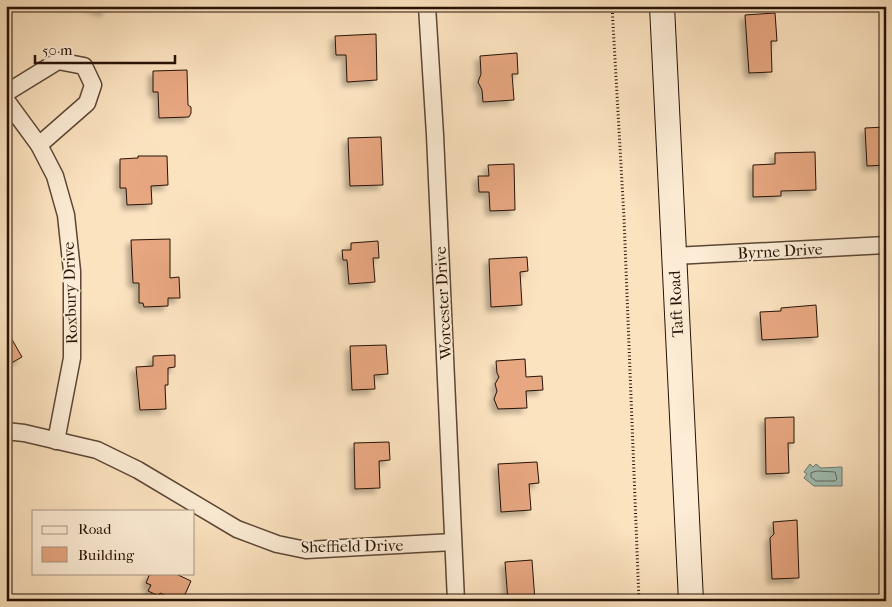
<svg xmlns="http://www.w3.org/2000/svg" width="892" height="607" font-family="'IM FELL French Canon',serif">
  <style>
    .water { fill: #9fbeb4; stroke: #6f796f }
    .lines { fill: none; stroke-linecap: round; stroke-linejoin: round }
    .shore { stroke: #62685e; stroke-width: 1 }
    .building { fill: #e7a781; stroke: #261207; filter: url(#shadow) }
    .street-casing { stroke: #5c4635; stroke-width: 19 }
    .secondary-casing { stroke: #261207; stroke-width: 26 }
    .path { stroke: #261207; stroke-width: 3; stroke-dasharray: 1 2.5; stroke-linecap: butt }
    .street { stroke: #fdedd6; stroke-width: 16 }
    .secondary { stroke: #fdedd6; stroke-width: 24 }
    .labels { text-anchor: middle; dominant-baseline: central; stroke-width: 4; stroke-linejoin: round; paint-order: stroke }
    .street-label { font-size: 16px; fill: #261207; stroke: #fdedd6 }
  </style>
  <defs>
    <filter id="shadow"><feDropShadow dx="-4.5" dy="4.5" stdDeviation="2.5" flood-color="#0004"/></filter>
  </defs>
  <rect width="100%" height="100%" fill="#fce3c0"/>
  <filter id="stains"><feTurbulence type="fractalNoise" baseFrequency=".004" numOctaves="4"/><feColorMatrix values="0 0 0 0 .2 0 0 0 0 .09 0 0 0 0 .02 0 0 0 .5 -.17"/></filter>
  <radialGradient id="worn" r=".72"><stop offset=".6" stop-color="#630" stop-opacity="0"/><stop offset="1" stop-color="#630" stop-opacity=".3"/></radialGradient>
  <!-- water -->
  <polygon class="water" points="810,464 813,467 816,464 821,468 842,467 842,486 814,486 804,478 807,474 804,472"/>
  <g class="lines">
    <!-- shore -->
    <polygon class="shore" points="818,471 835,472 837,479 835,481 816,481 811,477 811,473"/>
  </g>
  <!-- building -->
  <g class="building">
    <polygon points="88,6 107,6 105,12"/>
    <polygon points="775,13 777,41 771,41 772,72 749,73 745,15"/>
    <polygon points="376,34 377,80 347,82 346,55 336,55 335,36"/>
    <polygon points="517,53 518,74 512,74 514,100 483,102 482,90 478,82 481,74 480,56"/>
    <polygon points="187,70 188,105 191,107 191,113 189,117 159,118 158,92 153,92 153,71"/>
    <polygon points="886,127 886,165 867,166 865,128"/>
    <polygon points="381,137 383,185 350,186 348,138"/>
    <polygon points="815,152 816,190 781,191 781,196 753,197 753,165 775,164 775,153"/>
    <polygon points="138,156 167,156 168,185 151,186 152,204 127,205 126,188 120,188 120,159 138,158"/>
    <polygon points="514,164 515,210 490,211 489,192 479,192 478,176 489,176 488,165"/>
    <polygon points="170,239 170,278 179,277 180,298 168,298 168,306 144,307 143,303 139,303 139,283 133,283 131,240"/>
    <polygon points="378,241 379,258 373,258 375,282 349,284 347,260 343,260 342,250 351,250 351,243"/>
    <polygon points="527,257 528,271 520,272 522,305 491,307 489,259"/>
    <polygon points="816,305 818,337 762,340 760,312 781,311 781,308"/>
    <polygon points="6,329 22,357 6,366"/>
    <polygon points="386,345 388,374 374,375 375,389 352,390 350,346"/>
    <polygon points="175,355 175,367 168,368 168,385 165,385 166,409 140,410 136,367 153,366 153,356"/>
    <polygon points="525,359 526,377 542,376 543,390 526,391 527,408 498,409 494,399 497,391 495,384 499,377 497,373 496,361"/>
    <polygon points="794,417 794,443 788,443 789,473 766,474 765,418"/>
    <polygon points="389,442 390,460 379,461 380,488 355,489 354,443"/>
    <polygon points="537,462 539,483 529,484 531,510 501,512 498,464"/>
    <polygon points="797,520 799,578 772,579 770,538 774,534 773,522"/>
    <polygon points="532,560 535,601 508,601 505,562"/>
    <polygon points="150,573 174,573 191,581 182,601 177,601 160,593 159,596 148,591 151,585 146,583"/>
  </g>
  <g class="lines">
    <!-- street casing -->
    <g class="street-casing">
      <g id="street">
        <polyline points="427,6 435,135 456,601"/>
        <polyline points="6,93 58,61 84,66 93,85 87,103 39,145"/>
        <polyline points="6,100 39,145 55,176 66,215 72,271 72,358 56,441"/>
        <polyline points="674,256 886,245"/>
        <polyline points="6,431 24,433 97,450 138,470 237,529 277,544 306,550 453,542"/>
      </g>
    </g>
    <!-- secondary casing -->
    <g class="secondary-casing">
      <polyline id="secondary" points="662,6 691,601"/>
    </g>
    <!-- path -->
    <polyline class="path" points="612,6 624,218 639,601"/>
    <!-- street -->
    <use href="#street" class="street"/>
    <!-- secondary -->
    <use href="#secondary" class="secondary"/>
  </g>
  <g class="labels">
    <!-- street labels -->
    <g class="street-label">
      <text transform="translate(780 251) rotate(-3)">Byrne Drive</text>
      <text transform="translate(70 293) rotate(-92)">Roxbury Drive</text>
      <text transform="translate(443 303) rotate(-93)">Worcester Drive</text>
      <text transform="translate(676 304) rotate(-93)">Taft Road</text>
      <text transform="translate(352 546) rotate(-1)">Sheffield Drive</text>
    </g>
  </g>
  <!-- margin -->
  <rect width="892" height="607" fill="none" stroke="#fce3c0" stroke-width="25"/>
  <rect x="8" y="8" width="877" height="592" fill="none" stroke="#261207" stroke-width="2.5"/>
  <rect x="12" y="12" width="867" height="582" fill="none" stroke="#261207"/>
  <!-- legend -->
  <rect x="32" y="510" width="162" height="65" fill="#fdedd6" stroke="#a79583"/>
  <rect x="42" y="526" width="25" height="8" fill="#fdedd6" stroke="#a79583"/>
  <text x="78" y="534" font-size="15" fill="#261207">Road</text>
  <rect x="42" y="547" width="25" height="15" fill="#e7a781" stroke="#a79583"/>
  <text x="78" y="560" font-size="15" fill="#261207">Building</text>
  <!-- scale -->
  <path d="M35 55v8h140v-8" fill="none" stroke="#261207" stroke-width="2.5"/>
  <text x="42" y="55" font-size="15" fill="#261207" stroke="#fdedd6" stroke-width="4" paint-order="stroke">50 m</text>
  <rect width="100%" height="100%" filter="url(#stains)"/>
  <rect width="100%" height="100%" fill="url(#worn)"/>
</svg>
